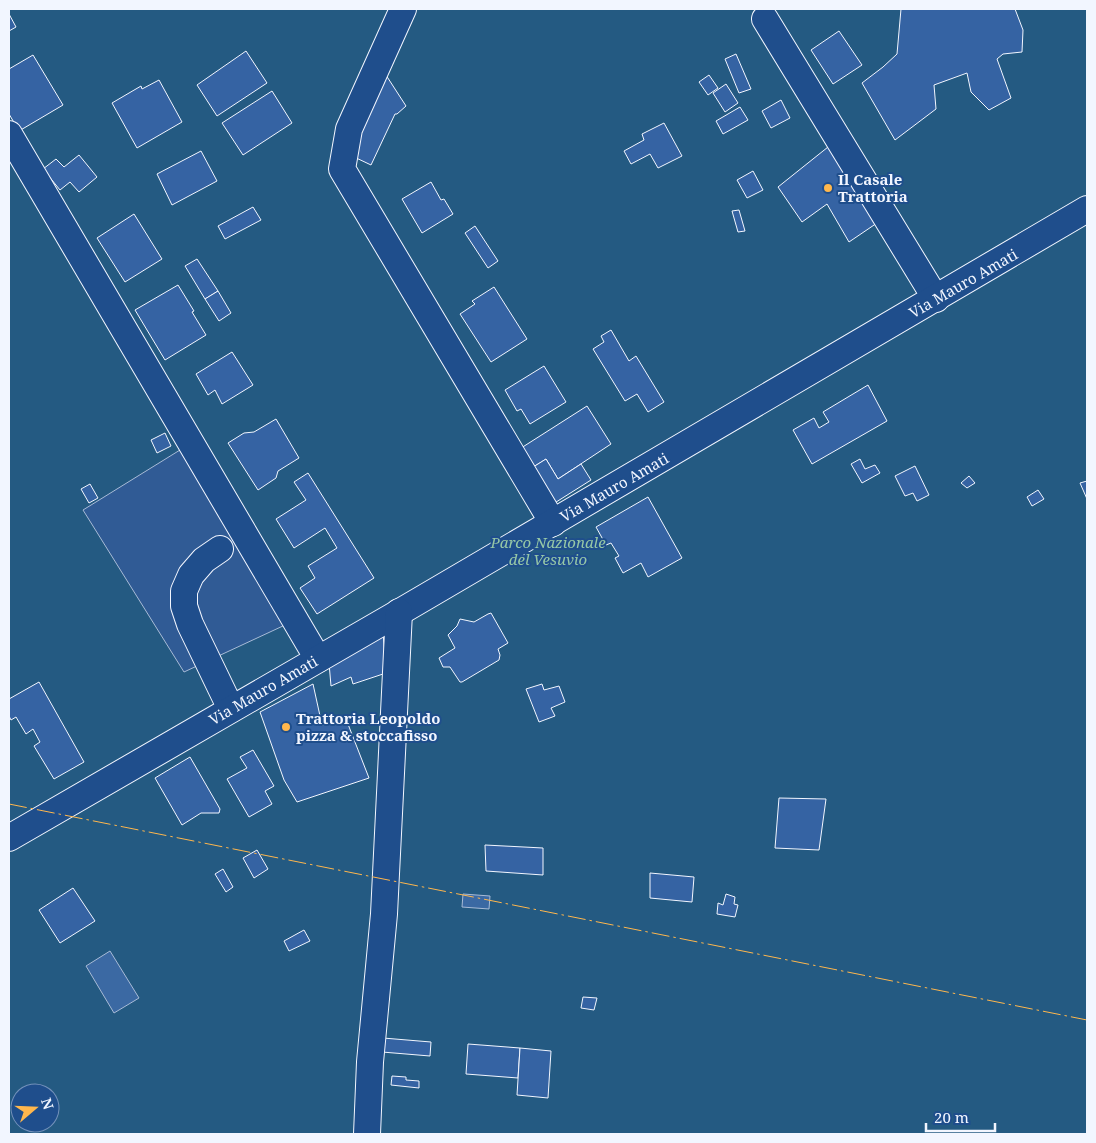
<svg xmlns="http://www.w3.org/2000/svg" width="1096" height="1143" font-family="'Noto Serif',serif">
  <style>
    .green { fill: #245a82; stroke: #a8bbd7; fill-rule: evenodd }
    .parking { fill: #305b95; stroke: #a8bbd7 }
    .water { fill: #3b69a3; stroke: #a8bbd7 }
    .building { fill: #3563a3; stroke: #f2f6ff }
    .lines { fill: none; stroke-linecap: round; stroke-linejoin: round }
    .minor-casing { stroke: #f2f6ff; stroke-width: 28 }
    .minor { stroke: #1f4e8c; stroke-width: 26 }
    .power { stroke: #ffb74d; stroke-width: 1; stroke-dasharray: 18 4 2.5 4; stroke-linecap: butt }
    .poi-dot { fill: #ffb74d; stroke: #1f4e8c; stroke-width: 2 }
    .labels { text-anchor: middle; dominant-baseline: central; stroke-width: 4; stroke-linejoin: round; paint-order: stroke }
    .poi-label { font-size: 15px; font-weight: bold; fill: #f2f6ff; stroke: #1f4e8c; text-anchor: start }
    .street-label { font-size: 15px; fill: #f2f6ff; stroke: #1f4e8c }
    .park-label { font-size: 15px; font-style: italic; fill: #97c8a6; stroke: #1f4e8c }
  </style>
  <rect width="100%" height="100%" fill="#1f4e8c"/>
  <!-- green -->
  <path class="green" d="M9,9H1087V1134H9ZM20,1093H50V1123H20Z"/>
  <!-- parking -->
  <polygon class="parking" points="180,450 285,625 184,672 83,510"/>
  <!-- water -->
  <g class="water">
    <polygon points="463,894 490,896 489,909 462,907"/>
    <polygon points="110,951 139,998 114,1013 86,966"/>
  </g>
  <!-- building -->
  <g class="building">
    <polygon points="901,9 1015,9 1023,30 1022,52 1003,54 997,59 1011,98 989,110 971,92 967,73 934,85 936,109 895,140 862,83 883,67 897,54"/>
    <polygon points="9,14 16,27 9,31"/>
    <polygon points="839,31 862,65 833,84 811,50"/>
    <polygon points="246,51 267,83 217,116 197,85"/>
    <polygon points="736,54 751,89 739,93 725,59"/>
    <polygon points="33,55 63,105 19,131 9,114 9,69"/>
    <polygon points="384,72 406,106 397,114 395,114 371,165 350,155"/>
    <polygon points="709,75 718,88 708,95 699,82"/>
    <polygon points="159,80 182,122 137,148 112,103 141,86 142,89"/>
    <polygon points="726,84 738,103 725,112 713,93"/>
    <polygon points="272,91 292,123 243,155 222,123"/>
    <polygon points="781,100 790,118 771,128 762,111"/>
    <polygon points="740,107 748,120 723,134 716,121"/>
    <polygon points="664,123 682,156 658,168 650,154 631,164 624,151 644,140 642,134"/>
    <polygon points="828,147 877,223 849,242 827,204 802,222 778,187"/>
    <polygon points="201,151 217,181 172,205 157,174"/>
    <polygon points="79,155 97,177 79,192 70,182 60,190 43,169 56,159 64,167"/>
    <polygon points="753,171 763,190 747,198 737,180"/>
    <polygon points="431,182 441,200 444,199 453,214 422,233 402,199"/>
    <polygon points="253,207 261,220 225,239 218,226"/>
    <polygon points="739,210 745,231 738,232 732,211"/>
    <polygon points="134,214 162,259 125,282 97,238"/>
    <polygon points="475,226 498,261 488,268 465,233"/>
    <polygon points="197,259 218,291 205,299 185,266"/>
    <polygon points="178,285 194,311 192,312 206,335 165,360 135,310"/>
    <polygon points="494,287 527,339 491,362 460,314 475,304 472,301"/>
    <polygon points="218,291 231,313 219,321 205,299"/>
    <polygon points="611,330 629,361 636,356 664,402 648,412 637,394 625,401 593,349 604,342 601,336"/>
    <polygon points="232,352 253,385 222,404 215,390 208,395 196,374"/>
    <polygon points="544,366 566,402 530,424 521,409 517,411 505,390"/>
    <polygon points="868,385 887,421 812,464 793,430 814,418 819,428 829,422 823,412"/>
    <polygon points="587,406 611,444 558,479 546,459 530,469 518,450"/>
    <polygon points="276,419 299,458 278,471 276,478 258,490 228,443 244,433 254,432"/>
    <polygon points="165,433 171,446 157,453 151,440"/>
    <polygon points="546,459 558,479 581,464 591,480 553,504 530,469"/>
    <polygon points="860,459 865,469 875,465 880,473 862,483 851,464"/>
    <polygon points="915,466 929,495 917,501 913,493 905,496 895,476"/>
    <polygon points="308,473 374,578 317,614 300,588 315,578 308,566 337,548 325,528 294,548 276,519 306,500 294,482"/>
    <polygon points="969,476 975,483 967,488 961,483"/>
    <polygon points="1087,481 1087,499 1080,483"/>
    <polygon points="90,484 98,498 89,503 81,489"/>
    <polygon points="1038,490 1044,499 1032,506 1027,497"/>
    <polygon points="648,497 682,558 648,577 641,563 623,573 615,558 619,556 611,543 606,545 596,527"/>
    <polygon points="491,613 508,643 498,649 500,655 499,660 462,682 460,682 450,667 443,667 439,658 455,648 448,635 457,626 460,619 474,622 488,614"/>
    <polygon points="383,632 386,673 353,684 351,677 331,686 329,663"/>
    <polygon points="39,682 84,762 54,779 34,746 40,742 33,729 26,734 16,717 11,720 9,716 9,699"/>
    <polygon points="313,684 322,725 346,719 369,778 297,802 284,780 260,712"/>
    <polygon points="542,684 544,690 559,686 565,702 551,708 555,716 539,722 526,689"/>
    <polygon points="253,750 274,786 265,791 272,804 249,817 227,779 247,768 240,757"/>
    <polygon points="190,757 220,809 219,813 201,813 182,825 155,778"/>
    <polygon points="779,798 826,799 819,850 775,848"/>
    <polygon points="485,845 543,848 543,875 486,871"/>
    <polygon points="257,850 268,869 254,878 243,858"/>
    <polygon points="223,869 233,887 226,892 215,874"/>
    <polygon points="650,873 694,877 692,902 650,898"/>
    <polygon points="73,888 95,921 60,943 39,910"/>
    <polygon points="726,894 735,897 734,904 738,905 735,917 717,914 718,903 723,905"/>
    <polygon points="304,930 310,941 289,951 284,941"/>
    <polygon points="583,997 597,998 594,1010 581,1008"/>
    <polygon points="383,1038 431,1042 430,1056 382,1052"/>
    <polygon points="468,1044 520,1048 518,1078 466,1074"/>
    <polygon points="520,1048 551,1051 548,1098 517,1095"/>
    <polygon points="392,1076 406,1077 406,1080 419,1081 419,1088 391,1085"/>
  </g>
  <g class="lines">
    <!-- minor casing -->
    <g class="minor-casing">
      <g id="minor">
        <polyline points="403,9 349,129 342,169 553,523"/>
        <polyline points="765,19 936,299"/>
        <polyline points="9,134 318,659"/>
        <polyline points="220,549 204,560 191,575 184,591 184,606 190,624 231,709"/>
        <polyline points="9,838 393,616 1087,209"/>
        <polyline points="367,1134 370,1062 384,914 399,612"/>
      </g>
    </g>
    <!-- minor -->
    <use href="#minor" class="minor"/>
    <!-- power -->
    <polyline class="power" points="9,804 1087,1020"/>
  </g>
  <!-- markers -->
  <g class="poi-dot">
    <circle cx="828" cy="188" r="5"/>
    <circle cx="286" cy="727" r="5"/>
  </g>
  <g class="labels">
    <!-- poi labels -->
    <g class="poi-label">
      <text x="838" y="179">Il Casale<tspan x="838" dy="17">Trattoria</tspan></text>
      <text x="296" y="718">Trattoria Leopoldo<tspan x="296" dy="17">pizza &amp; stoccafisso</tspan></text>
    </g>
    <!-- street labels -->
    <g class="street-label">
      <text transform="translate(963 283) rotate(-30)">Via Mauro Amati</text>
      <text transform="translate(614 487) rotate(-30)">Via Mauro Amati</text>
      <text transform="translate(263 690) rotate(-30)">Via Mauro Amati</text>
    </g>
    <!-- park labels -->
    <g class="park-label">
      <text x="548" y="542">Parco Nazionale<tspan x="548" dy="17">del Vesuvio</tspan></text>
    </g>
  </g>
  <!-- border -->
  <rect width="1096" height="1143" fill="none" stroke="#f2f6ff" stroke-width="20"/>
  <!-- north arrow -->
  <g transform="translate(35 1108) rotate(71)"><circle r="24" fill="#1f4e8c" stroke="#7391ba"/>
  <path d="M0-4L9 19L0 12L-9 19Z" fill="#ffb74d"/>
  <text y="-8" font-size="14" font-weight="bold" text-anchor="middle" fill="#f2f6ff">N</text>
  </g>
  <!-- scale -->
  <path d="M926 1123v8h69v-8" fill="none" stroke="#f2f6ff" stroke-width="2.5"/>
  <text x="934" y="1123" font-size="15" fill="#f2f6ff" stroke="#1f4e8c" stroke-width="4" paint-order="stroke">20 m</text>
</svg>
